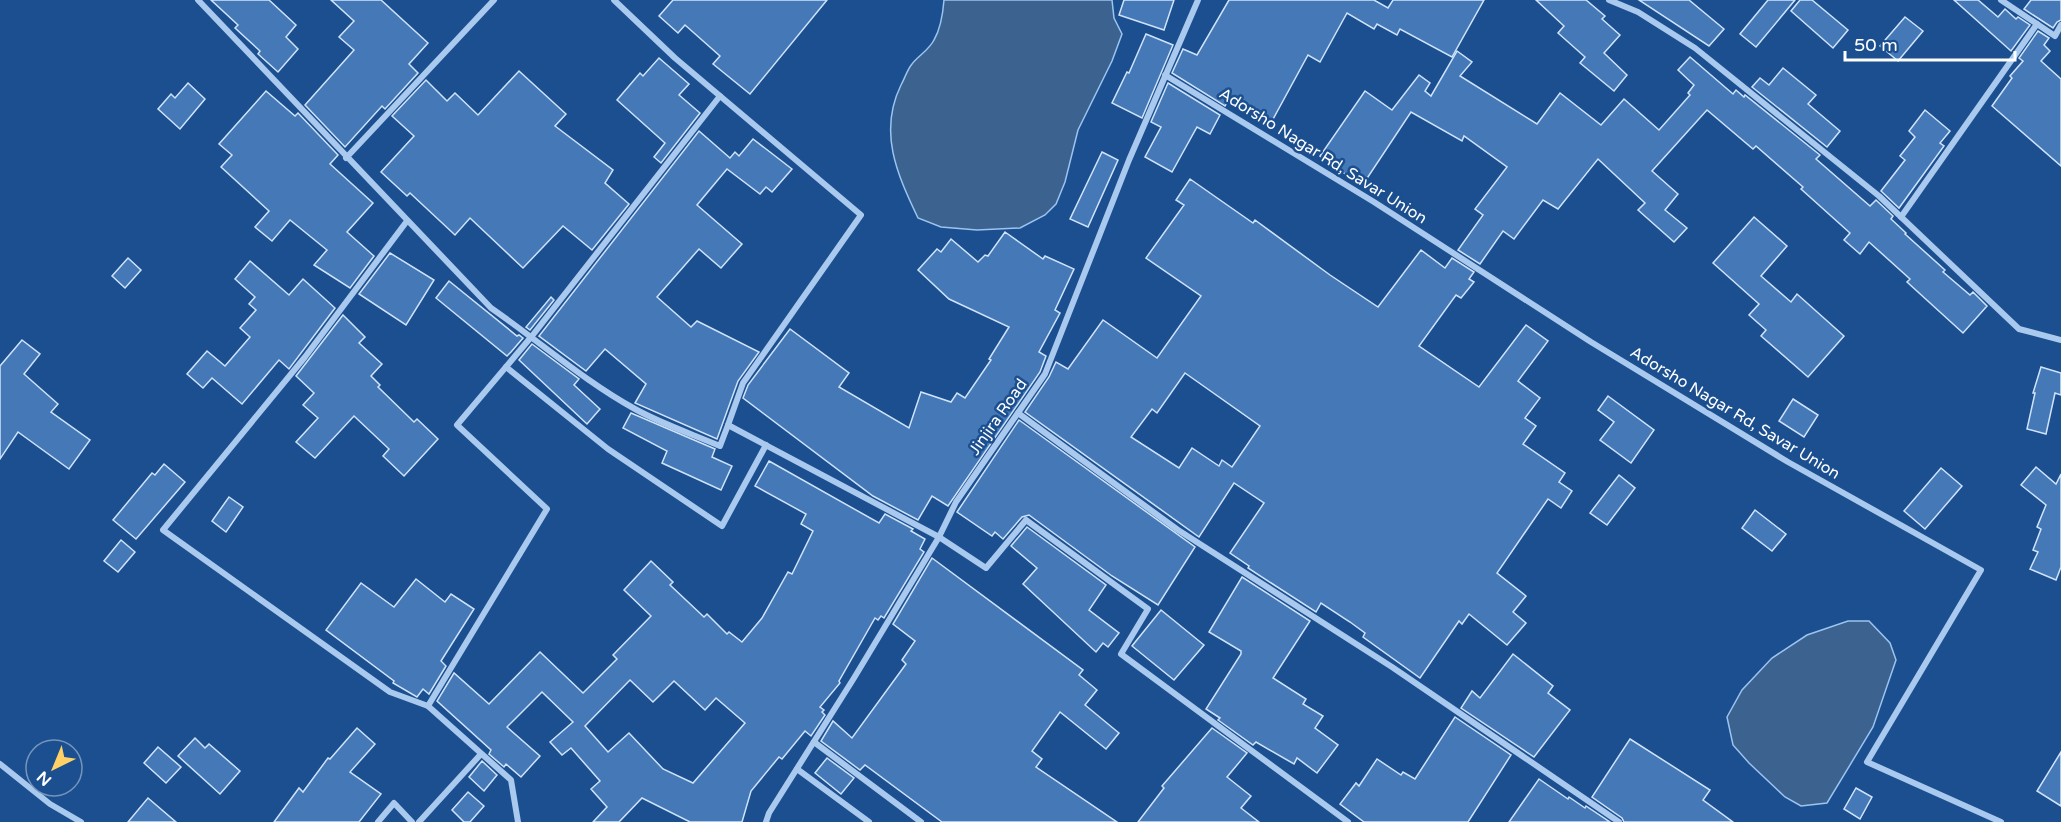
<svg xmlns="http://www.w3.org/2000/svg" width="2061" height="822" font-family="'Varela Round',sans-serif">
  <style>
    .water { fill: #3c6290; stroke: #9cc4f0; stroke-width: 1.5 }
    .building { fill: #4478b7; stroke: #cfe3fa; stroke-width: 1.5; fill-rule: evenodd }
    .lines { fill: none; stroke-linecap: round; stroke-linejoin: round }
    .minor { stroke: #a9c9ee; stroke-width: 6 }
    .labels { text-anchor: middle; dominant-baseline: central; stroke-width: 5; stroke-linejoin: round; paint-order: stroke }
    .street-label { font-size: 16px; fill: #fff; stroke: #1b4f8f }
  </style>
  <rect width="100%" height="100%" fill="#1b4f8f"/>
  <!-- water -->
  <g class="water">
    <path d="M944,0H1112L1114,18L1122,34L1112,61L1078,130L1065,182L1056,204L1045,215L1020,228L977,230L941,227L918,218C897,174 878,132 901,85C905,78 907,70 912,64C918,56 929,50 934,40C941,28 943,13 944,0Z"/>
    <polygon points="1848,621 1869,621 1890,643 1896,660 1873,727 1827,803 1801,806 1785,797 1749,763 1733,745 1727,717 1742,690 1772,658 1807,635"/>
  </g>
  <!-- building -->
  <g class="building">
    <polygon points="211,0 269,0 296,25 286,37 298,49 278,72 258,54 260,51 235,28 238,25"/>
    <polygon points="331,0 381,0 428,43 409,64 418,73 385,109 382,106 345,147 305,105 354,50 339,37 354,21"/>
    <polygon points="673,0 827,0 750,94 713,64 720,56 685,25 678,33 659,16"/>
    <polygon points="1124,0 1174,0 1164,30 1119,15"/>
    <polygon points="1229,0 1374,0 1388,8 1393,0 1484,0 1452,57 1400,29 1397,35 1377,24 1374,29 1347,13 1320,62 1308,55 1272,121 1230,98 1225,106 1172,73 1183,49 1197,55"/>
    <polygon points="1536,0 1586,0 1605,16 1602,19 1620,35 1604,53 1627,75 1614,91 1580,63 1585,57 1558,33 1564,26"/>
    <polygon points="1639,0 1689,0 1724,29 1709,46"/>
    <polygon points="1768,0 1795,0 1756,47 1740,34"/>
    <polygon points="1800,0 1812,0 1848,30 1833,48 1791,11"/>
    <polygon points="1954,0 1978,0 1998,17 2005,9 2016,19 2018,17 2030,25 2011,51"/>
    <polygon points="2031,0 2061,0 2061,20 2057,22 2053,28 2024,9"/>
    <polygon points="1905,17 1923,31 1898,61 1880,46"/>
    <polygon points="2038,31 2049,38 2044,45 2050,51 2041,61 2061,79 2061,166 1992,106 2012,78 2010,76 2023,61 2019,58"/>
    <polygon points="1146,34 1173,45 1142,118 1112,103 1127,72 1129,73"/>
    <polygon points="1457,51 1472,62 1460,76 1537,124 1560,93 1601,125 1624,99 1659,130 1690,95 1688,93 1694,85 1678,70 1690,57 1733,94 1736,90 1744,97 1745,95 1820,155 1816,159 1870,206 1876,200 1893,216 1891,219 1906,233 1905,234 1945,270 1943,272 1970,295 1973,292 1987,306 1963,333 1907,282 1910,279 1869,242 1860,254 1844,240 1850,233 1801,189 1803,187 1756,146 1753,149 1707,110 1652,171 1678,194 1665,210 1687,228 1674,242 1638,210 1645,203 1598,159 1558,209 1543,200 1514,239 1503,231 1480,264 1458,250 1483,215 1475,209 1507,167 1464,136 1462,141 1411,112 1362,186 1320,156 1365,91 1392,110 1419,75 1430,83 1425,91 1431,96"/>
    <polygon points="659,58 689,84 679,95 700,113 661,163 654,157 665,143 617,100 640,73 643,76"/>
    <polygon points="1783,68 1816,95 1808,104 1840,131 1827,147 1752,87 1760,78 1769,85"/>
    <polygon points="519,71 566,114 555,126 613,170 605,183 629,204 592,250 563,226 523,268 470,218 455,235 410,193 407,196 381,172 414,136 392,116 426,80 447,101 455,93 478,115"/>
    <polygon points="188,83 205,99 180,129 158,109 171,94 175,98"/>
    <polygon points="1168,83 1220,115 1210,134 1197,127 1172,172 1145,157 1161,127 1151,122"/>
    <polygon points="266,91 295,116 298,113 338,155 330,164 373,203 347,232 374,256 350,288 314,265 327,250 290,220 272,241 255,227 269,211 221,167 232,155 219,144"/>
    <polygon points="1925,110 1950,131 1940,143 1944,146 1899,208 1881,191 1905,160 1900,156 1915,137 1909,131"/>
    <polygon points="699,131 730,158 735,152 739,156 753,139 792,169 772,192 766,187 760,194 727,169 697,205 742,244 721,268 699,249 657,297 691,327 697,321 759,352 738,381 717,439 635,403 646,384 605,349 586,371 539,336"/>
    <polygon points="1102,152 1118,160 1088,227 1070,219"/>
    <path d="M1190,179L1253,223L1255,220L1330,275L1378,307L1421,250L1445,268L1452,258L1474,272L1469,279L1474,282L1461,298L1456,295L1419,346L1479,387L1526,325L1548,341L1518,381L1540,398L1525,418L1536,426L1523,444L1565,473L1559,482L1572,491L1561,508L1548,499L1497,573L1526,596L1513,612L1526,623L1507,645L1469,614L1462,624L1459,621L1420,678L1363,637L1365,633L1350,622L1321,603L1316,612L1248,568L1249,566L1230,553L1264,503L1234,483L1199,537L1025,412L1049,377L1056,362L1068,369L1103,320L1157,358L1201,296L1146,258L1184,205L1176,200ZM1185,373L1260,426L1232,467L1222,460L1219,466L1192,448L1179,468L1131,437L1152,409L1157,413Z"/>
    <polygon points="1754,217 1787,246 1761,276 1791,302 1797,294 1844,336 1808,377 1761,336 1766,330 1749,315 1759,304 1713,263"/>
    <polygon points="1005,232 1043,259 1045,256 1074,269 1055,310 1060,313 1039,352 1046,356 1040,372 948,506 932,496 918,520 873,496 743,398 748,385 790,329 849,373 839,387 909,428 921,392 951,402 957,393 965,398 991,360 989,359 1009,327 949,299 918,270 937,249 941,252 951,239 978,262 985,255 988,256"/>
    <polygon points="390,253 434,280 406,325 359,294"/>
    <polygon points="128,258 141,270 125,288 112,276"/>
    <polygon points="250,261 289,295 303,279 335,308 289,369 279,360 242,404 212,378 203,388 187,374 207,351 225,366 250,337 240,328 256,310 249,304 255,297 235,279"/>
    <polygon points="449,281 517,336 519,335 523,338 511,352 507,356 436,298"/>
    <polygon points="551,297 554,300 530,330 526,327"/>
    <polygon points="343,315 365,337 359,343 382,364 371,376 380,385 378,387 414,422 417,419 438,439 404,476 383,456 389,449 354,416 315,458 296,442 318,418 303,405 314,393 296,376"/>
    <polygon points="22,340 40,354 24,374 58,404 51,412 90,440 69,469 18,432 0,459 0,366"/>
    <polygon points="532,344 579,379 574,385 600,409 587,424 519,360"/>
    <polygon points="2041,367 2061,373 2061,395 2055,393 2046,434 2027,429 2035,393 2033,393"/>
    <polygon points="1608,396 1654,430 1631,463 1600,440 1614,422 1598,410"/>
    <polygon points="1793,399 1818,415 1804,437 1779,421"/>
    <polygon points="631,413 715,449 712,457 732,466 721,490 662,463 667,451 623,428"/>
    <polygon points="1019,420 1195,547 1158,605 1112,576 1029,515 1022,517 1003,539 995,532 992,536 957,512"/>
    <path d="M769,461L879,523L885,514L913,529L911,531L925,539L920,549L924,552L884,618L881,616L878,620L875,618L839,681L840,683L820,707L824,710L822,712L825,715L811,736L805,731L782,759L779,757L751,791L742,822H690L642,798L619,822H593L607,807L591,789L600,781L571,748L562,755L550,742L573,722L542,692L507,727L540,756L521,777L506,764L504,767L489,754L491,750L437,701L454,673L489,704L540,652L583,693L617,659L613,655L651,616L624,590L651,561L673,582L670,585L704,617L707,614L727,634L729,632L742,642L762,618L788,572L792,574L813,531L801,524L806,514L755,486ZM630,680L653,702L674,681L705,710L716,698L745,723L693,783L663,769L629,733L608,752L585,726Z"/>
    <polygon points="164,464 185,482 136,539 113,520 152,473 155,475"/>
    <polygon points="2036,467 2056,484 2061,474 2061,567 2056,580 2030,569 2038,552 2033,550 2041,529 2037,527 2046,505 2021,485"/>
    <polygon points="1941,468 1962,486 1925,529 1904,511"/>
    <polygon points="1619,475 1635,488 1607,525 1590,513"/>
    <polygon points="229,497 243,507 226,532 212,521"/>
    <polygon points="1755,510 1786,534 1772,551 1742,528"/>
    <polygon points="1027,527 1106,585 1089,610 1119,633 1108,647 1103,643 1096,652 1023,584 1037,568 1011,546"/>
    <polygon points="121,540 135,552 118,572 104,561"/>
    <polygon points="932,558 1083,670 1079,675 1097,690 1085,705 1119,733 1106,749 1060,712 1032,751 1042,759 1036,767 1117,822 942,822 865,765 860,770 821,741 833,721 852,738 906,664 902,660 915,641 893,624"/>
    <polygon points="1242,577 1310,621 1273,678 1306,699 1303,704 1323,716 1315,728 1338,745 1317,773 1297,758 1294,764 1256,742 1253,745 1218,720 1220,718 1206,709 1241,654 1241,651 1209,632"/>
    <polygon points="416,579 445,602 451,594 474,609 441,661 446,666 429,694 423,689 417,697 393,683 394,681 326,630 361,583 394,607"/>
    <polygon points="1161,610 1204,645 1174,680 1132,646"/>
    <polygon points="1513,654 1553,686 1548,693 1570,710 1534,757 1461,708 1472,691 1480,698"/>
    <polygon points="1455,717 1511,755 1468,822 1364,822 1340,804 1356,783 1359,786 1377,759 1401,775 1403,772 1415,779"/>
    <polygon points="357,728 375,744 350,772 381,794 359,822 274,822 299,788 303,792 328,758 330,759"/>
    <polygon points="1212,728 1247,753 1227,777 1251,796 1241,808 1259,822 1138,822 1164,788 1162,786"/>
    <polygon points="195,738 205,748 209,744 240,771 220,794 178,756"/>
    <polygon points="1630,739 1710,790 1703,800 1733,822 1624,822 1622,818 1592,797"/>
    <polygon points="158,747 181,767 166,783 144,763"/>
    <polygon points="2061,752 2061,806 2037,791"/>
    <polygon points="827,758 854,778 841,794 815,773"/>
    <polygon points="482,761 497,775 484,791 469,777"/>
    <polygon points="1539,779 1568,799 1569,797 1585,808 1586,806 1610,822 1509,822"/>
    <polygon points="1856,788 1872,797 1860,819 1844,809"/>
    <polygon points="468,792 484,806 470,822 464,822 452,810"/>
    <polygon points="148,798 176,822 128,822"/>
  </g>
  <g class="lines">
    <!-- minor -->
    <g class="minor">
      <path d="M198,0L491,308C539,341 584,381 635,409C662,424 692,434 720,446L728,425"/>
      <polyline points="614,0 675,58 861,215 743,383 728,425 939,537 986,568 1026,520 1148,609 1121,654 1348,822"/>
      <polyline points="1609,0 1638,12 1695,48 1879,196 2019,329 2061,340"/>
      <polyline points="2001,0 2055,36 2061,25"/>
      <polyline points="1165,75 1374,202 1591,342 1788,462 1981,570 1867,762 2001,822"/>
      <polyline points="346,158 494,0"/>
      <polyline points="1901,217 2037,24"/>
      <polyline points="407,221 305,357 163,530 390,692 428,706 511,780 518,822"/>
      <polyline points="506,367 608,449 722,526 766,445"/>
      <polyline points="1018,413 1178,530 1392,667 1619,822"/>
      <polyline points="428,706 547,509 457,425 532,336 720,96"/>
      <polyline points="814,742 921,822"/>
      <polyline points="0,764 50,804 81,822"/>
      <polyline points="797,769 869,822"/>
      <polyline points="378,822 394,803 412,822"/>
      <polyline points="419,822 481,754"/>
      <polyline points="766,822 769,813 854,678 939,537 956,502 1045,374 1129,160 1198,0"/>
    </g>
  </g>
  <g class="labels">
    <!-- street labels -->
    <g class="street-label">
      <text transform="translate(1323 156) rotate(32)">Adorsho Nagar Rd, Savar Union</text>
      <text transform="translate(1735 413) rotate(31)">Adorsho Nagar Rd, Savar Union</text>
      <text transform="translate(998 417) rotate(-55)">Jinjira Road</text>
    </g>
  </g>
  <!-- north arrow -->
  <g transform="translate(54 768) rotate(223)"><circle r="28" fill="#1b4f8f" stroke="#7695bc" stroke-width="1.5"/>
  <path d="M0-4.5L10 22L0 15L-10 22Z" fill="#ffd166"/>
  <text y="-9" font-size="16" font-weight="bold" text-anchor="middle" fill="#ffffff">N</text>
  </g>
  <!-- scale -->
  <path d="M1845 51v9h170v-9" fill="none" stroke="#ffffff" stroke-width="3"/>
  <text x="1854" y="51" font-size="18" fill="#ffffff" stroke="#1b4f8f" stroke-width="4.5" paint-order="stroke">50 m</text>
</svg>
